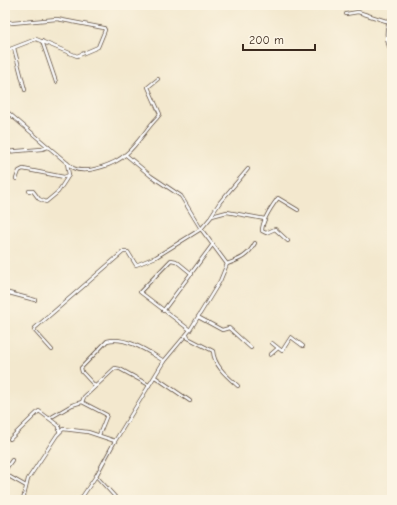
<svg xmlns="http://www.w3.org/2000/svg" width="397" height="505" font-family="'Comic Neue',sans-serif">
  <style>
    .lines { fill: none; stroke-linecap: round; stroke-linejoin: round }
    .minor-casing { stroke: #574638; stroke-width: 4 }
    .minor { stroke: #fff; stroke-width: 2.5 }
  </style>
  <rect width="100%" height="100%" fill="#fcf5e5"/>
  <filter id="ink" filterUnits="userSpaceOnUse"><feTurbulence type="fractalNoise" baseFrequency=".025" numOctaves="2"/><feDisplacementMap in="SourceGraphic" scale="8" xChannelSelector="R" yChannelSelector="G"/><feConvolveMatrix kernelMatrix="1 2 1 2 8 2 1 2 1" color-interpolation-filters="sRGB"/></filter>
  <filter id="wash" filterUnits="userSpaceOnUse"><feTurbulence type="fractalNoise" baseFrequency=".012" numOctaves="4" result="noise"/><feDisplacementMap in="SourceGraphic" scale="16" xChannelSelector="R" yChannelSelector="G"/><feGaussianBlur stdDeviation="0.9" result="paint"/><feColorMatrix in="noise" values="0 0 0 0 0 0 0 0 0 0 0 0 0 0 0 0 0 1.4 0 .05"/><feComposite in="paint" operator="in"/></filter>
  <g filter="url(#wash)">
    <rect width="100%" height="100%" fill="#f3e8ce"/>
  </g>
  <g filter="url(#ink)">
    <g class="lines">
      <!-- minor casing -->
      <g class="minor-casing">
        <g id="minor">
          <polyline points="346,14 358,12 386,21 390,20"/>
          <path d="M392,16C385,26 385,42 392,52"/>
          <polyline points="5,20 12,23 57,19 104,28 105,30 98,47 77,56 36,39 5,51"/>
          <polyline points="42,41 56,82"/>
          <polyline points="14,48 25,90"/>
          <path d="M5,110L73,168C86,175 116,164 126,154C138,144 146,129 157,118L160,114L148,87L158,79"/>
          <polyline points="5,152 42,149 48,147"/>
          <polyline points="126,155 151,176 181,196 201,229 227,264"/>
          <polyline points="16,179 19,171 23,169 64,177 69,175"/>
          <polyline points="29,191 33,191 39,199 46,202 58,192 69,175 67,163"/>
          <polyline points="211,216 220,202 248,169"/>
          <path d="M288,241L275,229L266,233L262,231C262,221 272,206 278,198L298,210"/>
          <polyline points="5,292 35,300"/>
          <polyline points="163,311 213,244"/>
          <polyline points="198,317 222,330 229,328 251,348"/>
          <polyline points="190,330 140,292 171,260 176,261 192,274"/>
          <path d="M187,335L188,338L213,351C214,366 228,377 238,386"/>
          <polyline points="272,343 282,351 291,337 303,346"/>
          <polyline points="52,350 34,330 35,328 123,252 128,252 136,265 156,257 201,229 212,216 227,212 265,219"/>
          <polyline points="270,355 277,349"/>
          <polyline points="155,377 190,401"/>
          <path d="M95,386L82,372L81,368L107,341C126,336 149,352 164,361"/>
          <polyline points="82,402 107,415 99,435"/>
          <polyline points="50,418 72,405 82,402 84,397 115,368 120,369 149,385"/>
          <polyline points="10,439 39,411 59,426 59,431"/>
          <polyline points="5,470 12,460"/>
          <polyline points="5,474 26,486"/>
          <polyline points="96,476 118,500"/>
          <polyline points="23,500 28,479 57,435 63,429 88,432 115,441"/>
          <path d="M80,500L96,476L115,441L164,361L190,330L220,281L227,264C241,259 248,256 255,243"/>
        </g>
      </g>
      <!-- minor -->
      <use href="#minor" class="minor"/>
    </g>
  </g>
  <!-- margin -->
  <rect width="397" height="505" fill="none" stroke="#fcf5e5" stroke-width="20"/>
  <!-- scale -->
  <path d="M243 44v6h72v-6" fill="none" stroke="#3b2a1e" stroke-width="2"/>
  <text x="249" y="44" font-size="12" fill="#3b2a1e" stroke="#fcf5e5" stroke-width="3" paint-order="stroke">200 m</text>
</svg>
